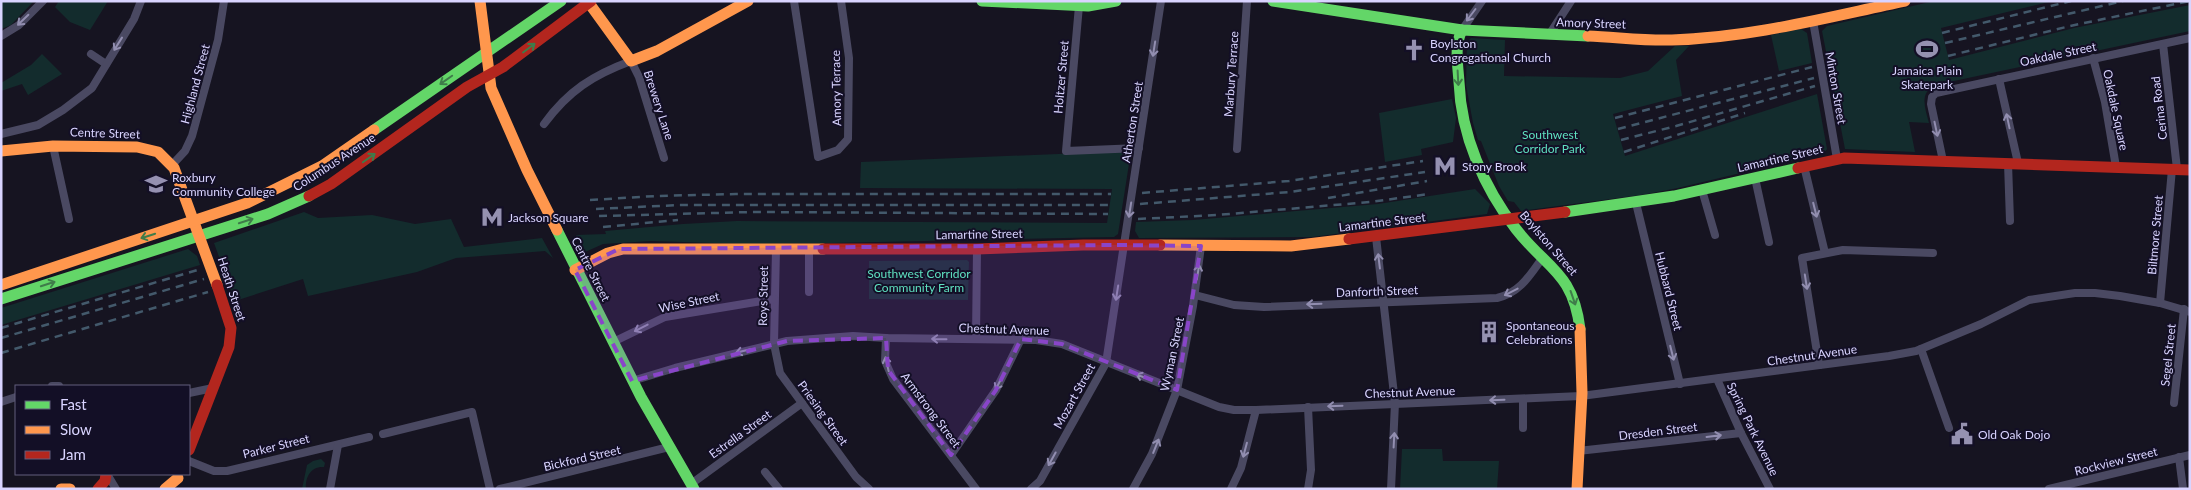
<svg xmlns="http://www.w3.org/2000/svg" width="2191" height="490" font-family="Lato,sans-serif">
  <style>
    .green { fill: #132c2d }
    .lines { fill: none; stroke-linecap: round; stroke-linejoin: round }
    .street { stroke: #4a4962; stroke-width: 8 }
    .fast { stroke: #63d668; stroke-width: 11 }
    .slow { stroke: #ff974d; stroke-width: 11 }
    .jam { stroke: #b3261e; stroke-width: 11 }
    .rail { stroke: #43596b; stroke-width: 2.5; stroke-dasharray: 8 6; stroke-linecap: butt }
    .oneway { stroke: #928eb0 }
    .oneway2 { stroke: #3f7c4a }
    .marked { fill: #8945c9; fill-opacity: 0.2; stroke: #8945c9; stroke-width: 4; stroke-dasharray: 10 6; stroke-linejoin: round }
    .labels { text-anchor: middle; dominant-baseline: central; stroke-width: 4; stroke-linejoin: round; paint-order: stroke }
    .street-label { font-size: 12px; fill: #d9d4ff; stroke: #130f26 }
    .poi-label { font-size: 12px; fill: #d9d4ff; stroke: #130f26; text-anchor: start }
    .park-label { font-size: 12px; fill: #5fe0c0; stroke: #130f26 }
  </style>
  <rect width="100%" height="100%" fill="#161421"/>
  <!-- green -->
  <g class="green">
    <polygon points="1,1 34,1 11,25 1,29"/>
    <polygon points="59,1 108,1 90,30 70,22 55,7"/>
    <path d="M1934,1H2053L1941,28L1949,60L2074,28L2190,5V31L1935,85C1919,93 1925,108 1929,123L1909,122L1915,152L1845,149L1822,31L1827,26Z"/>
    <polygon points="1801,29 1807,33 1812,63 1779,71 1771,35"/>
    <polygon points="1471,38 1505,40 1504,76 1620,78 1648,71 1675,46 1689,46 1676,60 1682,96 1613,114 1625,156 1817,94 1827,149 1824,153 1678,188 1641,195 1521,211 1514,202 1508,201 1499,186 1481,141 1478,140 1473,123 1466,85 1467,42"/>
    <polygon points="42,54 62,74 28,95 22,84 1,91 1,83 31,65"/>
    <polygon points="1452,99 1456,118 1453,142 1421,149 1422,155 1385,162 1379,113"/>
    <polygon points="1131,151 1118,234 1114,237 832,243 745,244 651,241 603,244 583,253 576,235 606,234 605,231 683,224 737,221 1107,223 1112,189 860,188 861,162"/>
    <polygon points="1475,189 1490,204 1487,214 1312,237 1139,238 1135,231 1136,222 1193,220 1378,204"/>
    <polygon points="304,212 318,218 372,215 415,224 451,219 464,247 542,238 553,258 545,251 456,258 417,272 308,296 303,279 235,301 214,243"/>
    <polygon points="188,249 197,256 200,265 1,325 1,308"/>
    <polygon points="967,260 969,262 968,300 869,299 869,261"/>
    <polygon points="1402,449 1442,449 1443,461 1499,461 1497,489 1400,489"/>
    <path d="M321,459L325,463L324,467C311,466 305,477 306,489H302L307,465L313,461Z"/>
  </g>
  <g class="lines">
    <!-- street -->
    <g class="street">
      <polyline points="794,1 818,157 838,150 848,139 849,58 841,1"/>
      <polyline points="1079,6 1066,151 1139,148"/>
      <polyline points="1813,21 1837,159"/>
      <polyline points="1462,30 1482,1"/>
      <polyline points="1549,35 1571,1"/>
      <polyline points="1,36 19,25 43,1"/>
      <polyline points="2163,44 2177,169"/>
      <polyline points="91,54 106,64"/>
      <polyline points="2093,58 2105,102 2116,167"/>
      <polyline points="1999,79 2018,163"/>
      <path d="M544,124C568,91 593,75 631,61L639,77L664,158"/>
      <polyline points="1,134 38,125 63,110 92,88 134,19 141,1"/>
      <polyline points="53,146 69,219"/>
      <polyline points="1237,149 1247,1"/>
      <polyline points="1943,161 1931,104 1932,97 1936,93 2190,38"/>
      <polyline points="2008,163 2010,221"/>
      <polyline points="172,165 185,151 192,136 218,40 224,1"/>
      <polyline points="1804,166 1825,253"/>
      <polyline points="1755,178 1769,242"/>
      <polyline points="1702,190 1715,235"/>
      <polyline points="1636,203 1680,384"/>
      <polyline points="1376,237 1395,403 1391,489"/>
      <polyline points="776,249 774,344 780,373 856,477 869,489"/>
      <polyline points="809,249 809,292"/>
      <path d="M1195,295L1234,305L1264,307L1497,298C1520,293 1530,275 1543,257"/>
      <polyline points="2160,303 2172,169"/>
      <polyline points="886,338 885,361 893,379 976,489"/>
      <polyline points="976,339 977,249"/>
      <polyline points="613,342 665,317 774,299"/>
      <polyline points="1921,349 1949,428"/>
      <polyline points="1819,365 1802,258 1843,250 1933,253"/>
      <polyline points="1717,379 1741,433 1770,489"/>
      <polyline points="632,381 675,368 787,341 853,336 886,338 1036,340 1062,344 1219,407 1234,410 1256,410 1581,396 1889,356 1916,351 1981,324 2029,300 2075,293 2095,293 2120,296 2160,303 2190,312"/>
      <polyline points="52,386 59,386"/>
      <polyline points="189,393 213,388"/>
      <polyline points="1523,399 1523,428"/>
      <polyline points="1,402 16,397"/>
      <polyline points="2174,403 2184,309"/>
      <polyline points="1308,407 1311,470 1308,489"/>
      <polyline points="383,434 472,412 490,489"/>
      <polyline points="1578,451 1741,433"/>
      <polyline points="951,455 996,390 1021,339"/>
      <polyline points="2179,457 2183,489"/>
      <polyline points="189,461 214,471 227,471 369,437"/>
      <polyline points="765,472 779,489"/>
      <polyline points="107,474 116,489"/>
      <polyline points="691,484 802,403"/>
      <polyline points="330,489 338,445"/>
      <polyline points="500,489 669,447"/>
      <polyline points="1031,489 1040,481 1106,363 1161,1"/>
      <polyline points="1133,489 1152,454 1177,390 1193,306 1201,246"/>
      <polyline points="1231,489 1241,468 1256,410"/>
      <polyline points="2049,489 2190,455"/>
    </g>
    <!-- fast -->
    <g class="fast">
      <polyline points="982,1 1088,6 1116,1"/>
      <polyline points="1273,1 1462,30 1588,36"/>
      <path d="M1462,30C1454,46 1458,66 1459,82C1461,135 1484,188 1516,229C1547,269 1573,272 1580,329"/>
      <polyline points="374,130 561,1"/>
      <polyline points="1565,212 1674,196 1798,168"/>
      <polyline points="557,230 641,397 694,489"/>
      <polyline points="1,299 268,214 309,196"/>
    </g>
    <!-- slow -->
    <g class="slow">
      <polyline points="480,1 491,88 527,170 557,230"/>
      <polyline points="589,3 631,61 657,51 748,1"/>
      <path d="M1588,36C1616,37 1644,41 1672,40C1750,38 1828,17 1905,1"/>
      <polyline points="1,151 53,146 137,147 158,152 174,168 217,285"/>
      <polyline points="1160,245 1291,246 1349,239"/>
      <polyline points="575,270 608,253 623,249 823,249"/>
      <polyline points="1,285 247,203 322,166 374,130"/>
      <polyline points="61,489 70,489"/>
      <polyline points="165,489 178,478"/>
      <polyline points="1577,489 1582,393 1580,329"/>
    </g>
    <!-- jam -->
    <g class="jam">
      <polyline points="1798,168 1844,158 2190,170"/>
      <polyline points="309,196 331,184 467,87 503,67 591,1"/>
      <polyline points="1349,239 1565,212"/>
      <polyline points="823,249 977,249 1083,245 1160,245"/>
      <polyline points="189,450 229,347 231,328 217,285"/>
      <polyline points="98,489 105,481 106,474"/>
    </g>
    <!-- rail -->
    <g class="rail">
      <polyline points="1942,33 2071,1"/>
      <polyline points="1945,43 2123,1"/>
      <polyline points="1948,56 2070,26 2190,1"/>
      <polyline points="1615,118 1812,67"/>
      <polyline points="1618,129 1814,78"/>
      <polyline points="1621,140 1676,126 1815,86"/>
      <polyline points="1624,152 1745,113"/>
      <polyline points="1142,193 1289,181 1423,161"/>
      <polyline points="1328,198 1427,181"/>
      <polyline points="590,200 656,196 736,194 1111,194"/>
      <polyline points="1140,204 1290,192 1425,172"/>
      <polyline points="596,209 679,205 1110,205"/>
      <polyline points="599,216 753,212 1108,214"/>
      <polyline points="1138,219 1217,215 1370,202 1429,194"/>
      <polyline points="603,227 678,220"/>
      <polyline points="1,328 201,269"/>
      <polyline points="1,338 204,279"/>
      <polyline points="1,353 208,292"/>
    </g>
  </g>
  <!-- one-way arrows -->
  <defs><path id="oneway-shaft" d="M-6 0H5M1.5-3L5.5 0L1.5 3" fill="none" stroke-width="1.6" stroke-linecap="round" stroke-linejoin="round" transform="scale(1.25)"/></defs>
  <g class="oneway">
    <use href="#oneway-shaft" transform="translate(1471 15) rotate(127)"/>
    <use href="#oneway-shaft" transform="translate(23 20) rotate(136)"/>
    <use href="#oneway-shaft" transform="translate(118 44) rotate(122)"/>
    <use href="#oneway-shaft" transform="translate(1154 49) rotate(99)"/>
    <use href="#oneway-shaft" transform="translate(2008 121) rotate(-102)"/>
    <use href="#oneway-shaft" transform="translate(1936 129) rotate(78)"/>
    <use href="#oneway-shaft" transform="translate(1130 210) rotate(99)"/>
    <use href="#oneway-shaft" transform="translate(1815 210) rotate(76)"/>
    <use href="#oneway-shaft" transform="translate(1379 261) rotate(-97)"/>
    <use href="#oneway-shaft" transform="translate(1198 272) rotate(-81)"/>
    <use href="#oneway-shaft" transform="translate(1806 282) rotate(81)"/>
    <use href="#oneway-shaft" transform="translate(1511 292) rotate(153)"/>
    <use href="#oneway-shaft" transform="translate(1117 293) rotate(99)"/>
    <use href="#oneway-shaft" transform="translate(1314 304) rotate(178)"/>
    <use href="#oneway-shaft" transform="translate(641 328) rotate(153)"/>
    <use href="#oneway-shaft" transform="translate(939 339) rotate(-179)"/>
    <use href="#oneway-shaft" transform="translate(743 351) rotate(166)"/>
    <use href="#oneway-shaft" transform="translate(1672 353) rotate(76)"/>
    <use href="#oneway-shaft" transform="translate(887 364) rotate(-103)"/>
    <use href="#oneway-shaft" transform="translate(1143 377) rotate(-159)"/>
    <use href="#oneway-shaft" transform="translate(999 383) rotate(117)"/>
    <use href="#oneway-shaft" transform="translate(1497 400) rotate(178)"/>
    <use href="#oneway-shaft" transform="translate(1335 406) rotate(178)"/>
    <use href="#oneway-shaft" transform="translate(1714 436) rotate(-7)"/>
    <use href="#oneway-shaft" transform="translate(1394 440) rotate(-87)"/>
    <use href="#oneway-shaft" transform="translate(1156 446) rotate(-68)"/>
    <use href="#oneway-shaft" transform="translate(1245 450) rotate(105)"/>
    <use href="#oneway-shaft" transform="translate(1052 459) rotate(119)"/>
  </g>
  <g class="oneway2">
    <use href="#oneway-shaft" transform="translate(529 48) rotate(-37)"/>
    <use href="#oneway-shaft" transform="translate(1458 78) rotate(87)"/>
    <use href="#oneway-shaft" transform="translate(446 80) rotate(145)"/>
    <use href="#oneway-shaft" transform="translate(369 158) rotate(-35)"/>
    <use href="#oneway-shaft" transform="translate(246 221) rotate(-18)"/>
    <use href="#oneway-shaft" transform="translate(148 236) rotate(162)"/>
    <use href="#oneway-shaft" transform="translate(48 284) rotate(-18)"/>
    <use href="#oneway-shaft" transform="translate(1573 298) rotate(71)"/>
  </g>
  <!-- marked area -->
  <path class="marked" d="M1117,245L1201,246L1177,390L1062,344L1021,339L996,390L951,455L888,370L886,338L787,341L632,381L575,270L619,249Z"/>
  <!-- icons -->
  <defs>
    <g id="stadium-bare" transform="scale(1.725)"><path d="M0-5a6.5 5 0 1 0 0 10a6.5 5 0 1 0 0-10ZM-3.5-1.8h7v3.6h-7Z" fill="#9591b1" stroke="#130f26" stroke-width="2.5" paint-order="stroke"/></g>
    <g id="church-bare" transform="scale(1.725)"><path d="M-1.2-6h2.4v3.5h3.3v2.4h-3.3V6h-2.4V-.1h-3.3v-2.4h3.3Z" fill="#9591b1" stroke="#130f26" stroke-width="2.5" paint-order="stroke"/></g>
    <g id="metro-bare" transform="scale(1.725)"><path d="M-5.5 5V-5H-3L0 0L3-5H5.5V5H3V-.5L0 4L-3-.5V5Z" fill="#9591b1" stroke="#130f26" stroke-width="2.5" paint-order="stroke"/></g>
    <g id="university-bare" transform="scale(1.725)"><path d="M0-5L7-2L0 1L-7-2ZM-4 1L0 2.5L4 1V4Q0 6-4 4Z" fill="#9591b1" stroke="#130f26" stroke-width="2.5" paint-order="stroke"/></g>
    <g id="building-bare" transform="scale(1.725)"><path d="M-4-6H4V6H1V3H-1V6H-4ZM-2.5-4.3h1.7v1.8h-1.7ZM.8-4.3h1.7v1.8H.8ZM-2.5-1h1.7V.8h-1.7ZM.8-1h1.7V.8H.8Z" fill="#9591b1" stroke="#130f26" stroke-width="2.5" paint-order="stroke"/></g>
    <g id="civic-bare" transform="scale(1.725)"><path d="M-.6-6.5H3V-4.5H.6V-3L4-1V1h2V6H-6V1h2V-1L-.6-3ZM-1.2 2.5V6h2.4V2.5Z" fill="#9591b1" stroke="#130f26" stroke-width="2.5" paint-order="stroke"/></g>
  </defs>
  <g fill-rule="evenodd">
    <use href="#stadium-bare" x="1927" y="49"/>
    <use href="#church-bare" x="1414" y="50"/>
    <use href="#metro-bare" x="1445" y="166"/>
    <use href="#university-bare" x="156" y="184"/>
    <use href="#metro-bare" x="492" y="217"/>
    <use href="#building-bare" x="1489" y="332"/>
    <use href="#civic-bare" x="1962" y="434"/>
  </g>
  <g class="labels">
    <!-- street labels -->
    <g class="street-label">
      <text transform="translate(1591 23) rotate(2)">Amory Street</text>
      <text transform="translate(2058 54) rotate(-12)">Oakdale Street</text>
      <text transform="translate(1231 74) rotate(-86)">Marbury Terrace</text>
      <text transform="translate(1061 77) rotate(-85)">Holtzer Street</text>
      <text transform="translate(195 84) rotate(-75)">Highland Street</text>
      <text transform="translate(836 88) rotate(-91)">Amory Terrace</text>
      <text transform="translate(1836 88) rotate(80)">Minton Street</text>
      <text transform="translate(659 105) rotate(72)">Brewery Lane</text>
      <text transform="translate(2159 108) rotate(-97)">Cerina Road</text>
      <text transform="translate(2116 110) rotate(78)">Oakdale Square</text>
      <text transform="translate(1132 122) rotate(-81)">Atherton Street</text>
      <text transform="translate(105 133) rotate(2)">Centre Street</text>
      <text transform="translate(1780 158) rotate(-13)">Lamartine Street</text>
      <text transform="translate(334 162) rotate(-33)">Columbus Avenue</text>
      <text transform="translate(1382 222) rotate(-7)">Lamartine Street</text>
      <text transform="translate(979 234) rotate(-1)">Lamartine Street</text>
      <text transform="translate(2155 235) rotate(-85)">Biltmore Street</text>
      <text transform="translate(1549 243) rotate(49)">Boylston Street</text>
      <text transform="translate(591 269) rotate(63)">Centre Street</text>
      <text transform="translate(232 289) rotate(72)">Heath Street</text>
      <text transform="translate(1377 291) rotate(-2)">Danforth Street</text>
      <text transform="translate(1669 291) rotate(76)">Hubbard Street</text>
      <text transform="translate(763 296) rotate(-89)">Roys Street</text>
      <text transform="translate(689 302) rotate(-12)">Wise Street</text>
      <text transform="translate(1004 329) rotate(2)">Chestnut Avenue</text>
      <text transform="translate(1172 354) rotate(-78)">Wyman Street</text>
      <text transform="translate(1812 355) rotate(-8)">Chestnut Avenue</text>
      <text transform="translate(2168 355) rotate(-84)">Segel Street</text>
      <text transform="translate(1410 392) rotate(-2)">Chestnut Avenue</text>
      <text transform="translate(1074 396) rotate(-61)">Mozart Street</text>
      <text transform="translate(931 410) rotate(53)">Armstrong Street</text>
      <text transform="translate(823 413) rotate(54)">Priesing Street</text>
      <text transform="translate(1753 429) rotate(64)">Spring Park Avenue</text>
      <text transform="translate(1658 431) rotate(-7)">Dresden Street</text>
      <text transform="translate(740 434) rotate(-36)">Estrella Street</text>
      <text transform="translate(276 446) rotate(-14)">Parker Street</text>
      <text transform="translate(582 458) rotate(-13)">Bickford Street</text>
      <text transform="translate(2116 461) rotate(-14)">Rockview Street</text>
    </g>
    <!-- poi labels -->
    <g class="poi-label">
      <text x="1430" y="43">Boylston<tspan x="1430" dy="14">Congregational Church</tspan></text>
      <text x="1927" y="70" text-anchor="middle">Jamaica Plain<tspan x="1927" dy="14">Skatepark</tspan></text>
      <text x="1462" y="166">Stony Brook</text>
      <text x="172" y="177">Roxbury<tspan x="172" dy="14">Community College</tspan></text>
      <text x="508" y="217">Jackson Square</text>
      <text x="1506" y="325">Spontaneous<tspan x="1506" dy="14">Celebrations</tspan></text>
      <text x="1978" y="434">Old Oak Dojo</text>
    </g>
    <!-- park labels -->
    <g class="park-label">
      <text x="1550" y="134">Southwest<tspan x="1550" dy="14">Corridor Park</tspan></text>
      <text x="919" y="273">Southwest Corridor<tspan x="919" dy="14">Community Farm</tspan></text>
    </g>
  </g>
  <!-- border -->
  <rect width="2191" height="490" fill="none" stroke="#d9d4ff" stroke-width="5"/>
  <!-- legend -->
  <rect x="15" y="385" width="175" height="90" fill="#130f26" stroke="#625e7d"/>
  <rect x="25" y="401" width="25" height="8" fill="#63d668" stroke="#625e7d"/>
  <text x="60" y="410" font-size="15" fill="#d9d4ff">Fast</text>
  <rect x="25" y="426" width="25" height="8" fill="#ff974d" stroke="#625e7d"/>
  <text x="60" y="435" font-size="15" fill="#d9d4ff">Slow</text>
  <rect x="25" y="451" width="25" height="8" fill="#b3261e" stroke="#625e7d"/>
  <text x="60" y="460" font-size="15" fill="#d9d4ff">Jam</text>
</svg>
